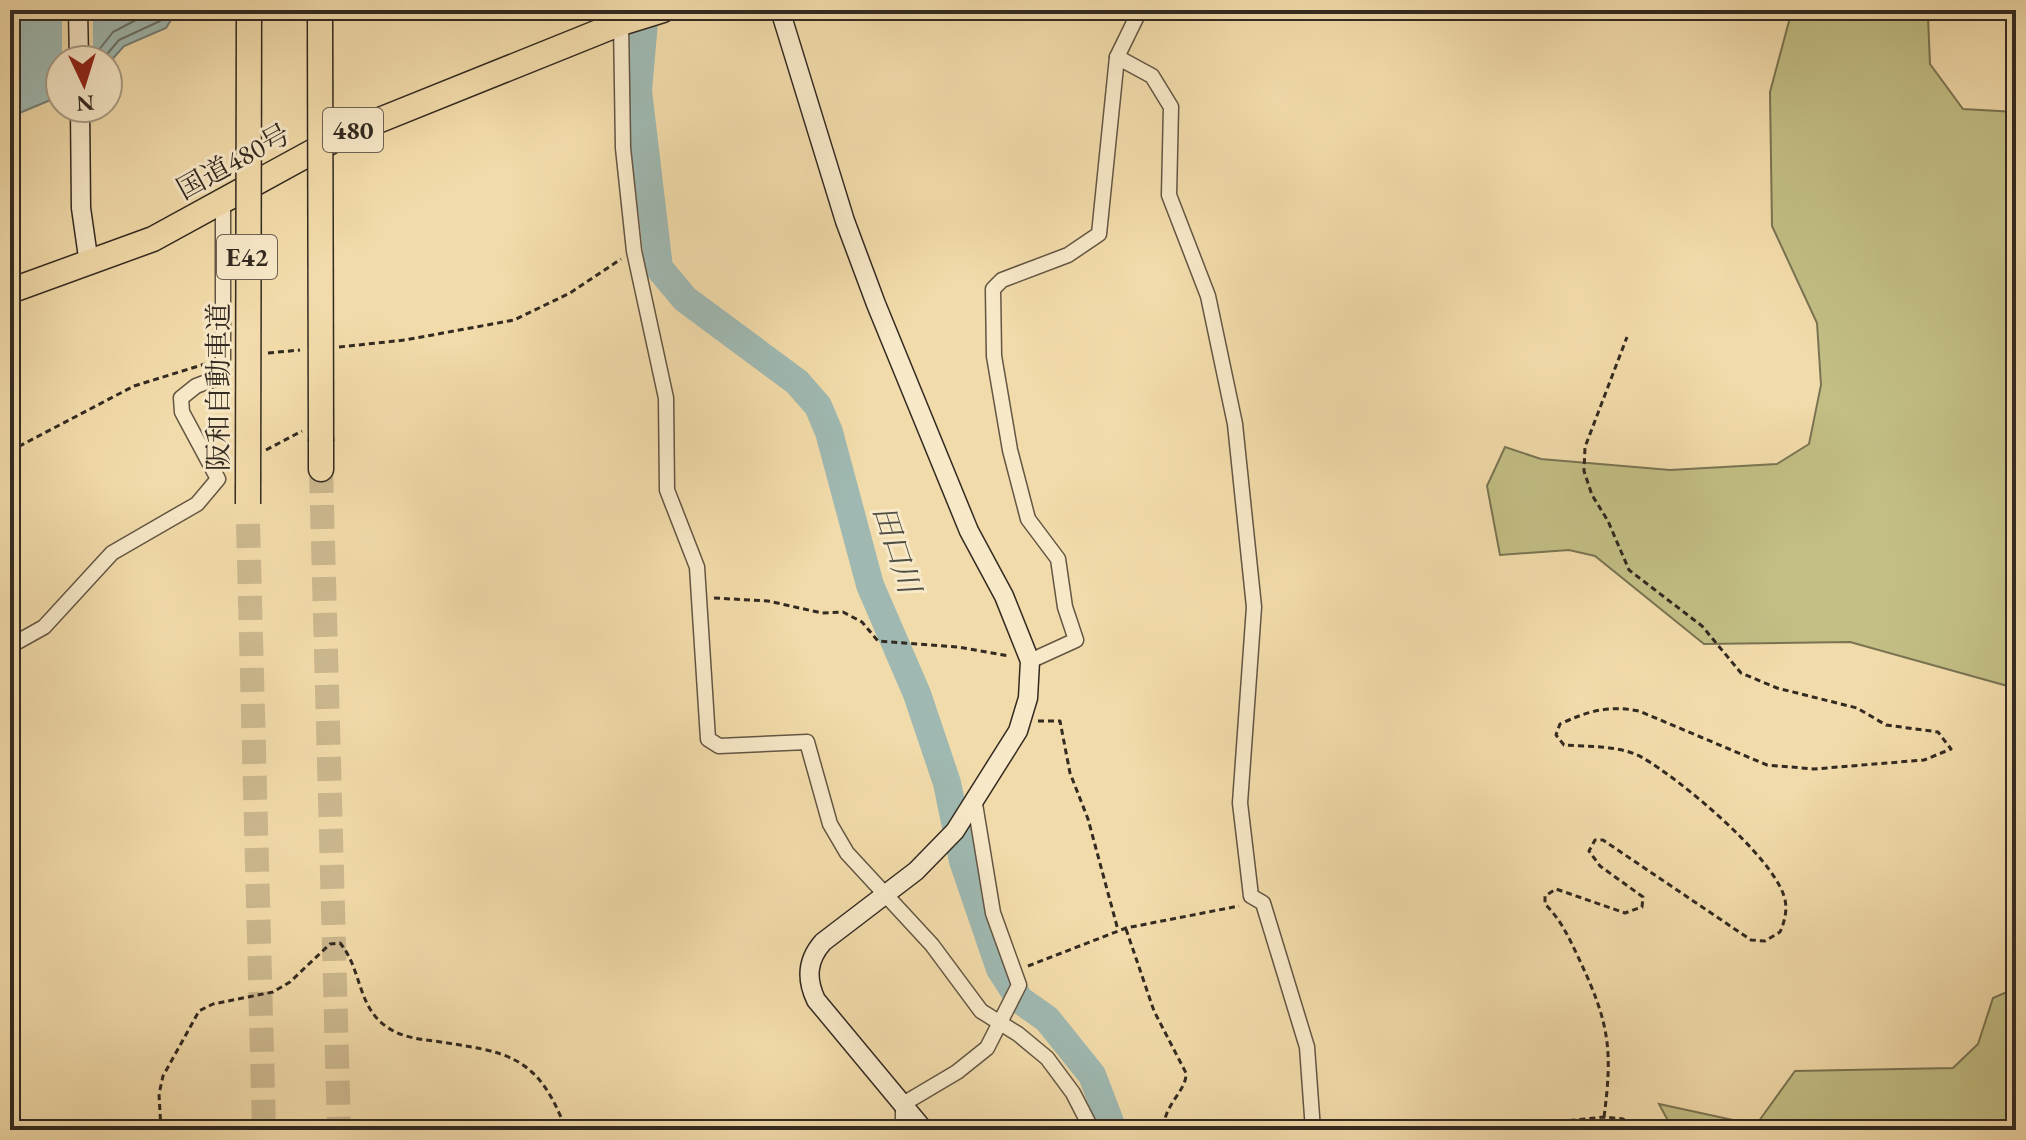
<svg xmlns="http://www.w3.org/2000/svg" width="2026" height="1140" font-family="'EB Garamond','Noto Serif JP',serif">
  <style>
    .green { fill: #c2be84; stroke: #7a7452; stroke-width: 2 }
    .water { fill: #9fb9b2; stroke: #748078; stroke-width: 2 }
    .pier { fill: #f2dbaa }
    .lines { fill: none; stroke-linecap: round; stroke-linejoin: round }
    .shore { stroke: #69726a; stroke-width: 2 }
    .river { stroke: #9fb9b2; stroke-width: 28 }
    .highway-tunnel { stroke: #ccb88f; stroke-width: 24; stroke-dasharray: 24 12; stroke-linecap: butt }
    .street-casing { stroke: #635643; stroke-width: 17 }
    .secondary-casing { stroke: #332a21; stroke-width: 21 }
    .highway-casing { stroke: #332a21; stroke-width: 27 }
    .path { stroke: #332a21; stroke-width: 3; stroke-dasharray: 6 4; stroke-linecap: butt }
    .street { stroke: #f7e8c8; stroke-width: 14 }
    .secondary { stroke: #f7e8c8; stroke-width: 18 }
    .highway { stroke: #f2dbaa; stroke-width: 24 }
    .highway-bridge-casing { stroke: #332a21; stroke-width: 27; stroke-linecap: butt }
    .highway-bridge { stroke: #f2dbaa; stroke-width: 24 }
    .labels { text-anchor: middle; dominant-baseline: central; stroke-width: 6; stroke-linejoin: round; paint-order: stroke }
    .shield { fill: #f7e8c8; stroke: #6e6353; stroke-width: 2 }
    .shield-label { font-size: 26px; font-weight: bold; fill: #332a21 }
    .street-label { font-size: 28px; fill: #332a21; stroke: #f7e8c8 }
    .water-label { font-size: 30px; font-style: italic; fill: #4e4e45; stroke: #f7e8c8 }
  </style>
  <rect width="100%" height="100%" fill="#f2dbaa"/>
  <filter id="stains"><feTurbulence type="fractalNoise" baseFrequency=".0025" numOctaves="4"/><feColorMatrix values="0 0 0 0 .2 0 0 0 0 .09 0 0 0 0 .02 0 0 0 .5 -.17"/></filter>
  <radialGradient id="worn" r=".72"><stop offset=".6" stop-color="#630" stop-opacity="0"/><stop offset="1" stop-color="#630" stop-opacity=".3"/></radialGradient>
  <!-- green -->
  <g class="green">
    <polygon points="1792,10 1914,10 1928,17 1930,64 1963,109 2016,112 2016,692 2011,687 1850,642 1704,644 1595,556 1569,550 1500,555 1487,486 1505,447 1541,459 1670,470 1777,464 1809,444 1821,385 1817,323 1772,226 1770,92"/>
    <polygon points="2016,988 2016,1130 1673,1130 1659,1104 1756,1125 1795,1071 1953,1068 1978,1044 1993,998"/>
  </g>
  <!-- water -->
  <polygon class="water" points="10,10 174,10 176,12 166,28 124,46 108,64 108,60 60,60 60,96 10,117"/>
  <!-- pier -->
  <rect class="pier" x="62" y="10" width="31" height="50"/>
  <g class="lines">
    <!-- shore -->
    <g class="shore">
      <polyline points="91,60 113,32 155,10"/>
      <polyline points="102,60 119,40 160,21 168,10"/>
    </g>
    <!-- river -->
    <polyline class="river" points="645,10 638,91 659,268 685,299 797,382 818,406 829,432 870,585 917,694 947,783 963,861 1000,969 1020,1000 1047,1019 1092,1075 1113,1130"/>
    <!-- highway-tunnel -->
    <g class="highway-tunnel">
      <polyline points="321,469 339,1130"/>
      <polyline points="248,524 264,1130"/>
    </g>
    <!-- street casing -->
    <g class="street-casing">
      <g id="street">
        <polyline points="621,23 623,148 634,251 666,398 667,490 697,567 708,739 719,746 807,742 830,824 847,853 932,945 981,1011 1018,1034 1047,1058 1073,1093 1092,1130"/>
        <polyline points="1117,57 1152,76 1171,107 1169,195 1208,296 1235,424 1254,607 1240,803 1251,896 1263,903 1307,1047 1313,1130"/>
        <polyline points="10,646 44,627 112,553 197,504 218,479 182,412 181,398 196,386 217,378 223,359 223,200"/>
        <polyline points="1030,661 1076,640 1065,607 1058,559 1028,519 1010,450 994,356 993,289 1002,280 1068,255 1099,234 1117,57 1140,10"/>
        <polyline points="903,1130 903,1104 957,1072 987,1048 1019,985 993,913 975,804"/>
      </g>
    </g>
    <!-- secondary casing -->
    <g class="secondary-casing">
      <g id="secondary">
        <polyline points="78,10 79,60"/>
        <path d="M780,10L845,221L876,304L969,531L1004,596L1030,661L1028,698L1018,731L955,831L916,871L823,942C807,960 806,979 816,1000L924,1130"/>
        <polyline points="80,108 81,208 89,264"/>
      </g>
    </g>
    <!-- highway casing -->
    <g class="highway-casing">
      <g id="highway">
        <polyline points="10,291 153,239 345,134 621,23 663,10"/>
        <polyline points="321,441 321,469"/>
      </g>
    </g>
    <!-- path -->
    <g class="path">
      <polyline points="2003,10 2012,10"/>
      <polyline points="339,347 405,340 514,320 570,293 621,259"/>
      <polyline points="268,353 300,350"/>
      <polyline points="266,450 302,431"/>
      <polyline points="10,451 134,386 205,364"/>
      <polyline points="714,598 768,601 822,613 843,612 862,622 878,641 958,647 1009,656"/>
      <polyline points="1038,721 1060,721 1070,773 1088,819 1118,930"/>
      <path d="M1126,929L1154,1011L1186,1073C1187,1091 1162,1106 1164,1130"/>
      <polyline points="1028,966 1126,928 1239,906"/>
      <path d="M1604,1117C1613,1049 1609,1023 1580,961C1570,940 1562,921 1545,904V896L1556,889L1625,913L1642,907L1643,897L1600,866L1589,851L1595,840H1603L1751,940L1765,941L1780,932C1785,921 1788,908 1784,896C1771,855 1681,780 1643,758C1621,745 1589,747 1564,745L1556,735L1560,724C1588,711 1609,705 1639,711L1767,765L1814,769L1924,760L1951,749L1938,732L1886,725L1857,708L1777,688L1741,673L1702,626L1629,570L1608,521L1592,495L1584,471L1585,447L1627,337"/>
      <path d="M161,1130L159,1094L163,1076L199,1011L213,1004L273,992L290,982L330,944L340,943C362,969 357,1007 387,1027C401,1037 418,1039 434,1041C507,1052 538,1054 566,1130"/>
      <polyline points="1480,1130 1604,1117 1623,1119 1637,1130"/>
    </g>
    <!-- street -->
    <use href="#street" class="street"/>
    <!-- secondary -->
    <use href="#secondary" class="secondary"/>
    <!-- highway -->
    <use href="#highway" class="highway"/>
    <!-- highway-bridge casing -->
    <g class="highway-bridge-casing">
      <g id="highway-bridge">
        <polyline points="320,10 321,441"/>
        <polyline points="248,504 249,10"/>
      </g>
    </g>
    <!-- highway-bridge -->
    <use href="#highway-bridge" class="highway-bridge"/>
  </g>
  <g class="labels">
    <!-- shield labels -->
    <g class="shield">
      <rect x="323" y="108" width="60" height="44" rx="6"/>
      <rect x="217" y="235" width="60" height="44" rx="6"/>
    </g>
    <g class="shield-label">
      <text x="353" y="130">480</text>
      <text x="247" y="257">E42</text>
    </g>
    <!-- street labels -->
    <g class="street-label">
      <text transform="translate(233 161) rotate(-29)">国道480号</text>
      <text transform="translate(218 387) rotate(-90)">阪和自動車道</text>
    </g>
    <!-- water labels -->
    <g class="water-label">
      <text transform="translate(897 549) rotate(72)">田口川</text>
    </g>
  </g>
  <!-- margin -->
  <rect width="2026" height="1140" fill="none" stroke="#f2dbaa" stroke-width="40"/>
  <rect x="12" y="12" width="2002" height="1116" fill="none" stroke="#332a21" stroke-width="4"/>
  <rect x="20" y="20" width="1986" height="1100" fill="none" stroke="#332a21" stroke-width="2"/>
  <!-- north arrow -->
  <g transform="translate(84 84) rotate(176)"><circle r="38" fill="#f7e8c8" stroke="#a99c85" stroke-width="2"/>
  <path d="M0-6L14 30L0 20L-14 30Z" fill="#8f2418"/>
  <text y="-12" font-size="22" font-weight="bold" text-anchor="middle" fill="#332a21">N</text>
  </g>
  <rect width="100%" height="100%" filter="url(#stains)"/>
  <rect width="100%" height="100%" fill="url(#worn)"/>
</svg>
